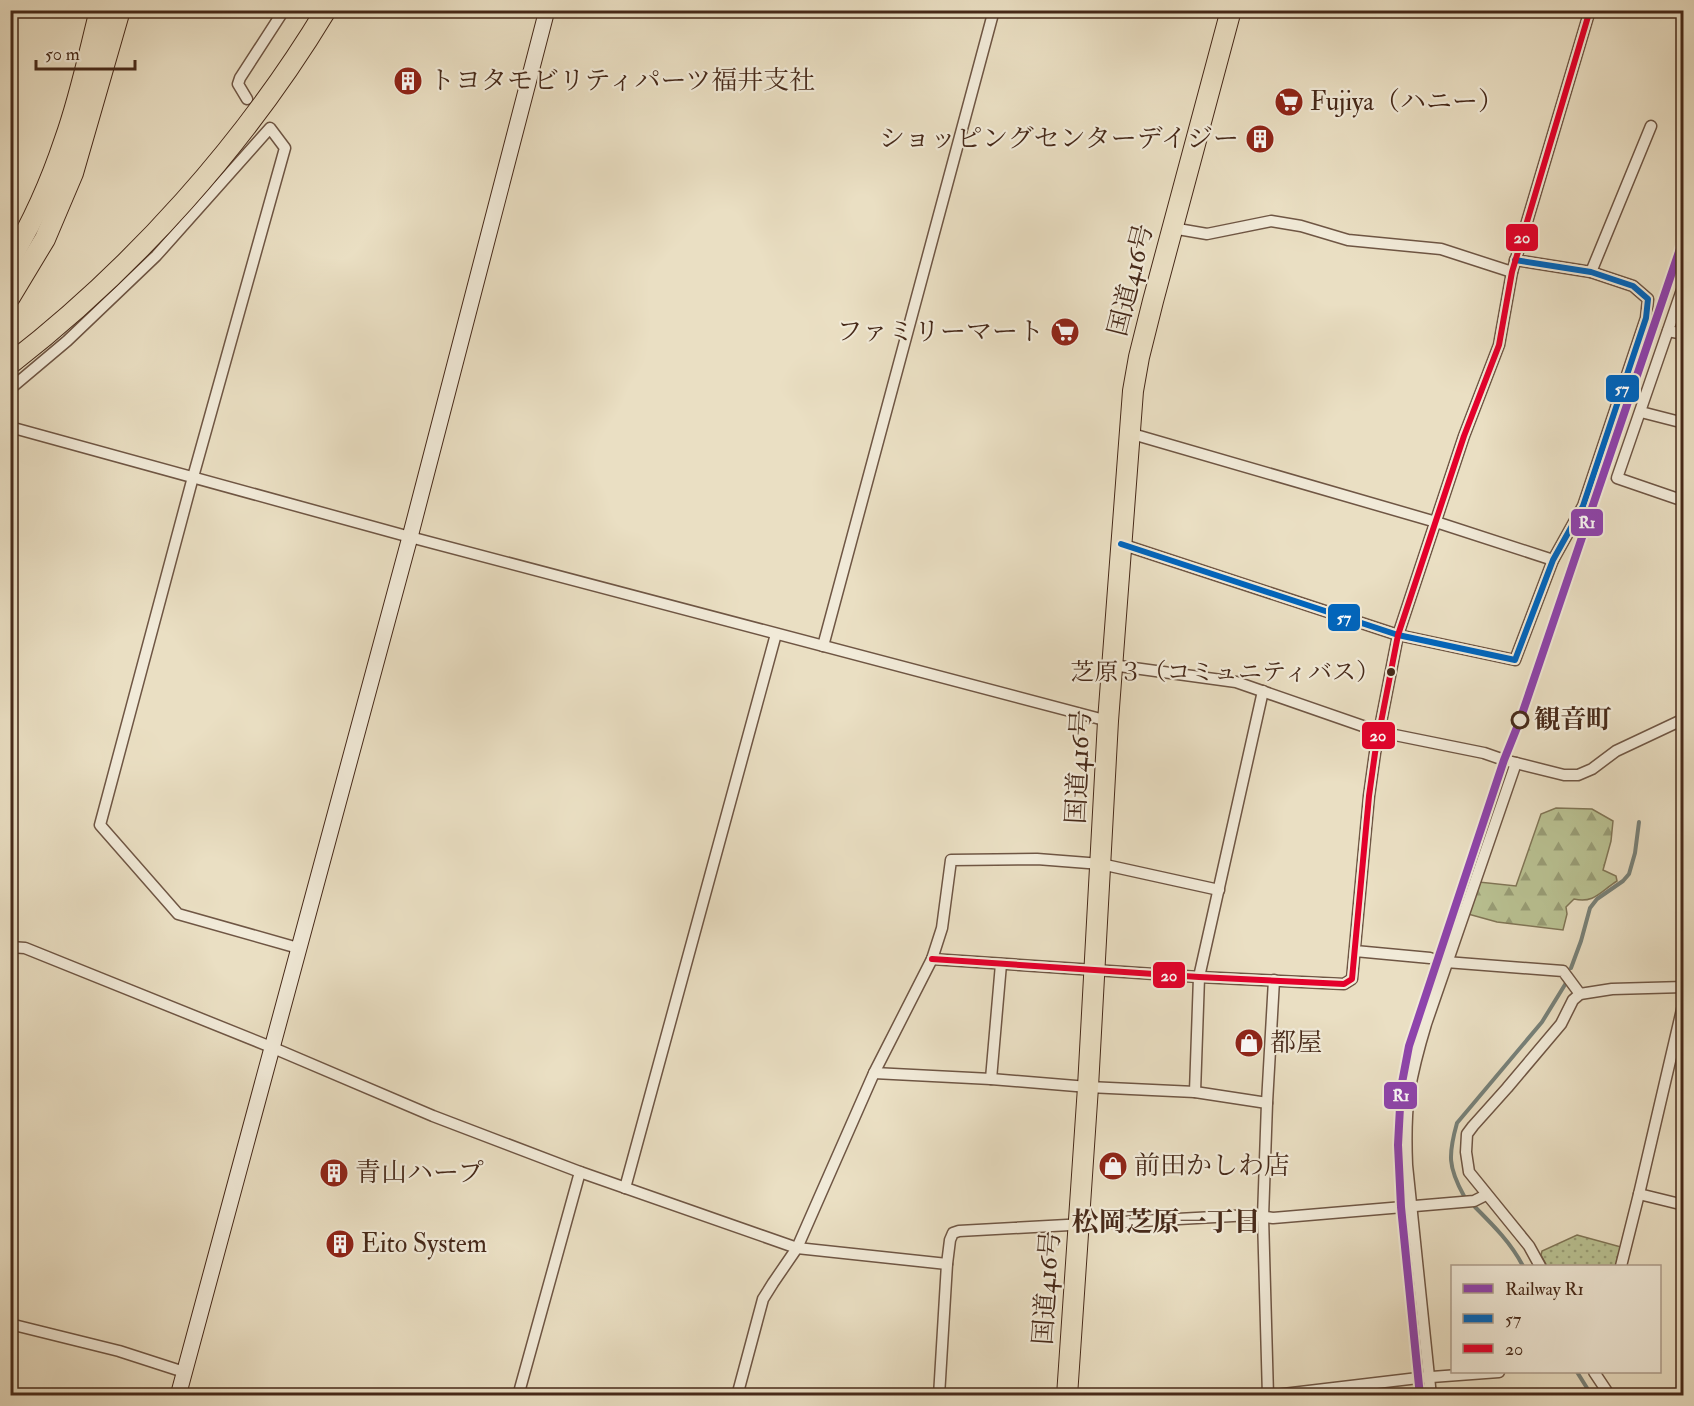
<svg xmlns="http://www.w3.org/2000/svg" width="1694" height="1406" font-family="'IM FELL Double Pica','Noto Serif JP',serif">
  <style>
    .forest { fill: url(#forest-firs); stroke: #807556; stroke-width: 1.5 }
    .park { fill: url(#park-dots); stroke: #807556; stroke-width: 1.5 }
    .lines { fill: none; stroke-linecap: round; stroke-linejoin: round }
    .stream { stroke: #778179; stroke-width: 4 }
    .street-casing { stroke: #6f5644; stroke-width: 13 }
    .secondary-casing { stroke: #462919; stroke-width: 17 }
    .highway-casing { stroke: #462919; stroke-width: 22 }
    .street { stroke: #f1ead8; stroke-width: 10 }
    .secondary { stroke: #f1ead8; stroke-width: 15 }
    .highway { stroke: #eadfc3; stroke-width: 20 }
    .highway-bridge-casing { stroke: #462919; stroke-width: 22; stroke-linecap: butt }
    .highway-bridge { stroke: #eadfc3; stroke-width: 20 }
    .bus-1-casing { stroke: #f1ead8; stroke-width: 10 }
    .bus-2-casing { stroke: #f1ead8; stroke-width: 10 }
    .bus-1 { stroke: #0065bd; stroke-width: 6 }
    .bus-2 { stroke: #e4002b; stroke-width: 6 }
    .rail-1-casing { stroke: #f1ead8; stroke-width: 12 }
    .rail-1 { stroke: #8e44ad; stroke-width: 8 }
    .bus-dot { fill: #462919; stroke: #f1ead8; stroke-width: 2 }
    .stop-dot { fill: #f1ead8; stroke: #462919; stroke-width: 3 }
    .labels { text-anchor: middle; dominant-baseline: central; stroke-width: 4.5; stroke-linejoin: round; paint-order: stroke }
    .bus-label { font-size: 24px; fill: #462919; stroke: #f1ead8; text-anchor: end }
    .poi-label { font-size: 26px; fill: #462919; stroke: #f1ead8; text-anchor: start }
    .street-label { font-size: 26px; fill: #462919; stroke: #f1ead8 }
    .stop-label { font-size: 26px; font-weight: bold; fill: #462919; stroke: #f1ead8; text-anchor: start }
    .neighbourhood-label { font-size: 27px; font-weight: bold; fill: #462919; stroke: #f1ead8 }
    .line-badge { stroke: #f1ead8; stroke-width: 2 }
    .badge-label { font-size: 16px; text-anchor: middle; font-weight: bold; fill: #fff }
  </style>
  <defs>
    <pattern id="forest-firs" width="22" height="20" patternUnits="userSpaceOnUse" patternTransform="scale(1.5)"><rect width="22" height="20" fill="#b9c192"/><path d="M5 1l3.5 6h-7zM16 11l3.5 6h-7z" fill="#989d76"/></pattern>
    <pattern id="park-dots" width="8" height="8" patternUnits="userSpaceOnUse" patternTransform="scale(1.5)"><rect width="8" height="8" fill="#b9c192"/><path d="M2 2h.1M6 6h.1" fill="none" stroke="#989d76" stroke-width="1.8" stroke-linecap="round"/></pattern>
  </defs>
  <rect width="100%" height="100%" fill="#eadfc3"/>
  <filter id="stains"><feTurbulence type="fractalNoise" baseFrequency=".00333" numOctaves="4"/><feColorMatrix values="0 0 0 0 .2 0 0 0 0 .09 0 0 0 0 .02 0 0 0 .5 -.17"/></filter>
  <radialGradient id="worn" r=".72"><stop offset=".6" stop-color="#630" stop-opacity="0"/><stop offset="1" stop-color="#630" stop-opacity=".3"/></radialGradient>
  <!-- forest -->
  <path class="forest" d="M1556,808L1592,809L1613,821L1611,841L1603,870L1616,876L1617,881C1601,891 1594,904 1574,899L1566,907L1567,914L1563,930L1497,922L1468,914L1479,882L1516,886L1541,814Z"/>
  <!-- park -->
  <polygon class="park" points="1577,1235 1621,1247 1616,1266 1547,1266 1541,1255 1542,1251"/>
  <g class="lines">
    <!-- stream -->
    <g class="stream">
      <polyline points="1571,968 1581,941 1590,908 1597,899 1623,881 1629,874 1635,853 1639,822"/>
      <path d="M1464,1196C1448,1167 1448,1155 1457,1123L1542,1022L1566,983"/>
      <path d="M1475,1207C1494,1226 1511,1243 1523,1266"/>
      <polyline points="1577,1372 1592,1396"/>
    </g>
    <!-- street casing -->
    <g class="street-casing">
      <g id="street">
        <polyline points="247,99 238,84 240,78 284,10"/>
        <polyline points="1172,228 1207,234 1271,221 1301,226 1348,240 1441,249 1512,272"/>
        <polyline points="1591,272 1651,126"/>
        <polyline points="1684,284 1617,478 1684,501"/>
        <polyline points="1668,331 1684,334"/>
        <polyline points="10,389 67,341 156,256 270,128 285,148 193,477 100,825 178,914 298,948"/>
        <polyline points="1641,412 1684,423"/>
        <polyline points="10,427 410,537 1108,721"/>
        <polyline points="1129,433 1436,522 1553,560"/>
        <polyline points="10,534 10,536"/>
        <polyline points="1121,544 1398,635 1515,660 1553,560 1583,506 1646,318 1648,299 1633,286 1591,272 1515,260"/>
        <polyline points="823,646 994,10"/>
        <polyline points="1112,665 1236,682 1380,732 1484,753 1504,760 1564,775 1578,775 1592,769 1616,751 1684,719"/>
        <polyline points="10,947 25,948 271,1047 433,1116 580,1172 797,1248 947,1264"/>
        <polyline points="1355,951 1430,958"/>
        <polyline points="932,959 1199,977 1344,984 1352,979 1369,796 1375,753 1398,635 1464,436 1499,345 1512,272 1590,10"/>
        <polyline points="1446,962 1563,971 1580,994"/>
        <polyline points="874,1073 991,1079 1088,1087 1195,1092 1267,1103"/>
        <polyline points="991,1079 1001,964"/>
        <polyline points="1195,1092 1199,977 1263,691"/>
        <polyline points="625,1188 776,634"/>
        <polyline points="1639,1194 1684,1205"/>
        <polyline points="1540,1266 1529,1246 1469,1172 1466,1152 1467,1134 1473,1126 1507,1088 1561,1024 1573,1000 1580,994 1612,989 1684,987"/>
        <polyline points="1621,1266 1639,1194 1684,1001"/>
        <polyline points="10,1324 119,1351 184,1372"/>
        <polyline points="1594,1372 1610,1396"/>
        <polyline points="518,1396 580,1172"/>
        <polyline points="737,1396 763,1299 773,1283 797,1248 874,1073 932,959 942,928 951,860 1037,859 1101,864 1219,890"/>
        <polyline points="939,1396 947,1264 950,1240 953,1233 959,1231 1251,1215 1273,1218 1474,1201 1486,1195"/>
        <polyline points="1267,1396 1418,1378 1499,1372"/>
        <polyline points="1268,1396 1263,1217 1267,1103 1274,980"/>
        <path d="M1431,1396L1407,1165C1406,1141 1406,1117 1409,1093C1413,1070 1419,1047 1426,1024L1516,763"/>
      </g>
    </g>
    <!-- secondary casing -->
    <g class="secondary-casing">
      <polyline id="secondary" points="178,1396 410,537 547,10"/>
    </g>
    <!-- highway casing -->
    <g class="highway-casing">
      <g id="highway">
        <path d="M10,260C33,222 51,181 65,139C80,97 89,53 100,10"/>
        <polyline points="10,297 45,239 73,173 120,10"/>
        <polyline points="1067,1396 1088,1087 1108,721 1133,391 1139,357 1153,301 1231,10"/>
      </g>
    </g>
    <!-- street -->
    <use href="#street" class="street"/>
    <!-- secondary -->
    <use href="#secondary" class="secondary"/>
    <!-- highway -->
    <use href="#highway" class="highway"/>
    <!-- highway-bridge casing -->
    <g class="highway-bridge-casing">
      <path id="highway-bridge" d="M10,364C134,268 245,144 326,10"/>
    </g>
    <!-- highway-bridge -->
    <use href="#highway-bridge" class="highway-bridge"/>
    <!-- bus-1 casing -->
    <g class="bus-1-casing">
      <polyline id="bus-1" points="1121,544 1398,635 1515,660 1553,560 1583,506 1646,318 1648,299 1633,286 1591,272 1515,260"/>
    </g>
    <!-- bus-2 casing -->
    <g class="bus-2-casing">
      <polyline id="bus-2" points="932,959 1199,977 1344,984 1352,979 1369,796 1375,753 1398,635 1464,436 1499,345 1512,272 1590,10"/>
    </g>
    <!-- bus-1 -->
    <use href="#bus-1" class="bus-1"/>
    <!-- bus-2 -->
    <use href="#bus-2" class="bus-2"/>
    <!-- rail-1 casing -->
    <g class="rail-1-casing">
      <polyline id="rail-1" points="1420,1396 1401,1207 1398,1145 1401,1088 1409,1046 1504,760 1520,720 1684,237"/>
    </g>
    <!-- rail-1 -->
    <use href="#rail-1" class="rail-1"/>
  </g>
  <!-- icons -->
  <defs>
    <g id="building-disc" transform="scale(1.5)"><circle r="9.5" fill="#8f2418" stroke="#f1ead8"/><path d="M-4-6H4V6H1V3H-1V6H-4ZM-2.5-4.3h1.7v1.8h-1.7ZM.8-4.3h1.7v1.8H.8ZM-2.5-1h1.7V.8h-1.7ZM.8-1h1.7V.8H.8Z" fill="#fff"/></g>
    <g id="supermarket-disc" transform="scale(1.5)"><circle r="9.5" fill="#8f2418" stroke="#f1ead8"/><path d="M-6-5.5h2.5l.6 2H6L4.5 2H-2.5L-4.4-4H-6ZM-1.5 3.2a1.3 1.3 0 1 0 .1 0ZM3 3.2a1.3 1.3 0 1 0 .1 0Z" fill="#fff"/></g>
    <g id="shop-disc" transform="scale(1.5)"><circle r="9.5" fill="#8f2418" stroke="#f1ead8"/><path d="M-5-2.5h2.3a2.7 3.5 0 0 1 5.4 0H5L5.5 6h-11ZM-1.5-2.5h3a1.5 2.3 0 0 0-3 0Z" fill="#fff"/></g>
  </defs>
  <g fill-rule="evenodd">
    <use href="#building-disc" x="408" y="81"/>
    <use href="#supermarket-disc" x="1289" y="102"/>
    <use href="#building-disc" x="1260" y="139"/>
    <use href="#supermarket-disc" x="1065" y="332"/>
    <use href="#shop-disc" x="1249" y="1043"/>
    <use href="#shop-disc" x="1113" y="1166"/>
    <use href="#building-disc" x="334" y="1173"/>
    <use href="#building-disc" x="340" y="1244"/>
  </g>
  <!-- markers -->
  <circle class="bus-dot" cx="1391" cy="672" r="5"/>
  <circle class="stop-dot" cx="1520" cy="720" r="8"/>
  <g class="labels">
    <!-- bus labels -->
    <g class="bus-label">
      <text x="1380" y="672">芝原３（コミュニティバス）</text>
    </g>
    <!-- poi labels -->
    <g class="poi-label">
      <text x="429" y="81">トヨタモビリティパーツ福井支社</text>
      <text x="1310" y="102">Fujiya（ハニー）</text>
      <text x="1239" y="139" text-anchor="end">ショッピングセンターデイジー</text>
      <text x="1044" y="332" text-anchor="end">ファミリーマート</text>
      <text x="1270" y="1043">都屋</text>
      <text x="1134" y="1166">前田かしわ店</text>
      <text x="355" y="1173">青山ハープ</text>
      <text x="361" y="1244">Eito System</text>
    </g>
    <!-- street labels -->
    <g class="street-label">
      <text transform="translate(1131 280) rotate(-76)">国道416号</text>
      <text transform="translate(1079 767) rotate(-87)">国道416号</text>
      <text transform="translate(1047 1288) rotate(-86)">国道416号</text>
    </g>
    <!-- stop labels -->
    <g class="stop-label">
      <text x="1534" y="720">観音町</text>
    </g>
    <!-- neighbourhood labels -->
    <g class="neighbourhood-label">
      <text x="1166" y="1222">松岡芝原一丁目</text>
    </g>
  </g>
  <g class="line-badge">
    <rect x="1505" y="223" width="34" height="29" rx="6" fill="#e4002b"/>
    <rect x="1605" y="374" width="35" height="29" rx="6" fill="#0065bd"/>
    <rect x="1570" y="508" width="34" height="29" rx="6" fill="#8e44ad"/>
    <rect x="1327" y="603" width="34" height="29" rx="6" fill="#0065bd"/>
    <rect x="1361" y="721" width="35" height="29" rx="6" fill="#e4002b"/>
    <rect x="1152" y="961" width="34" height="28" rx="6" fill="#e4002b"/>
    <rect x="1383" y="1081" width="35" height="29" rx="6" fill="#8e44ad"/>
  </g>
  <g class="badge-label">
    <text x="1522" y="243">20</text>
    <text x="1622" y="394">57</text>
    <text x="1587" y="528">R1</text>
    <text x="1344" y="623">57</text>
    <text x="1378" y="741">20</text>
    <text x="1169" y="981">20</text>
    <text x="1401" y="1101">R1</text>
  </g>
  <!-- margin -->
  <rect width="1694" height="1406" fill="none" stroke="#eadfc3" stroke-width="36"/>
  <rect x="12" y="12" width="1670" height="1382" fill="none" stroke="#462919" stroke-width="3"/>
  <rect x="18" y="18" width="1658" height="1370" fill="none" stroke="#462919" stroke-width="1.5"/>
  <!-- legend -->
  <rect x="1451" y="1265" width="210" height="108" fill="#f1ead8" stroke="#ad9d8c" stroke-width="1.5"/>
  <rect x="1463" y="1284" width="30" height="9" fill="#8e44ad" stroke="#ad9d8c" stroke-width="1.5"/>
  <text x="1505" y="1295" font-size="18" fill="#462919">Railway R1</text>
  <rect x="1463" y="1314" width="30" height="9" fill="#0065bd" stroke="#ad9d8c" stroke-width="1.5"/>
  <text x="1505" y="1325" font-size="18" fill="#462919">57</text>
  <rect x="1463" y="1344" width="30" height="9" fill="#e4002b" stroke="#ad9d8c" stroke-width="1.5"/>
  <text x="1505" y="1355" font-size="18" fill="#462919">20</text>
  <!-- scale -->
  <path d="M36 60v9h99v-9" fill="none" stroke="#462919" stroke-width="3"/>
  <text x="45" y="60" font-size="18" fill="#462919" stroke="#f1ead8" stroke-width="4.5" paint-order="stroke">50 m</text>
  <rect width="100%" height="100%" filter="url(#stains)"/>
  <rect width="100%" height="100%" fill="url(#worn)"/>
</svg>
